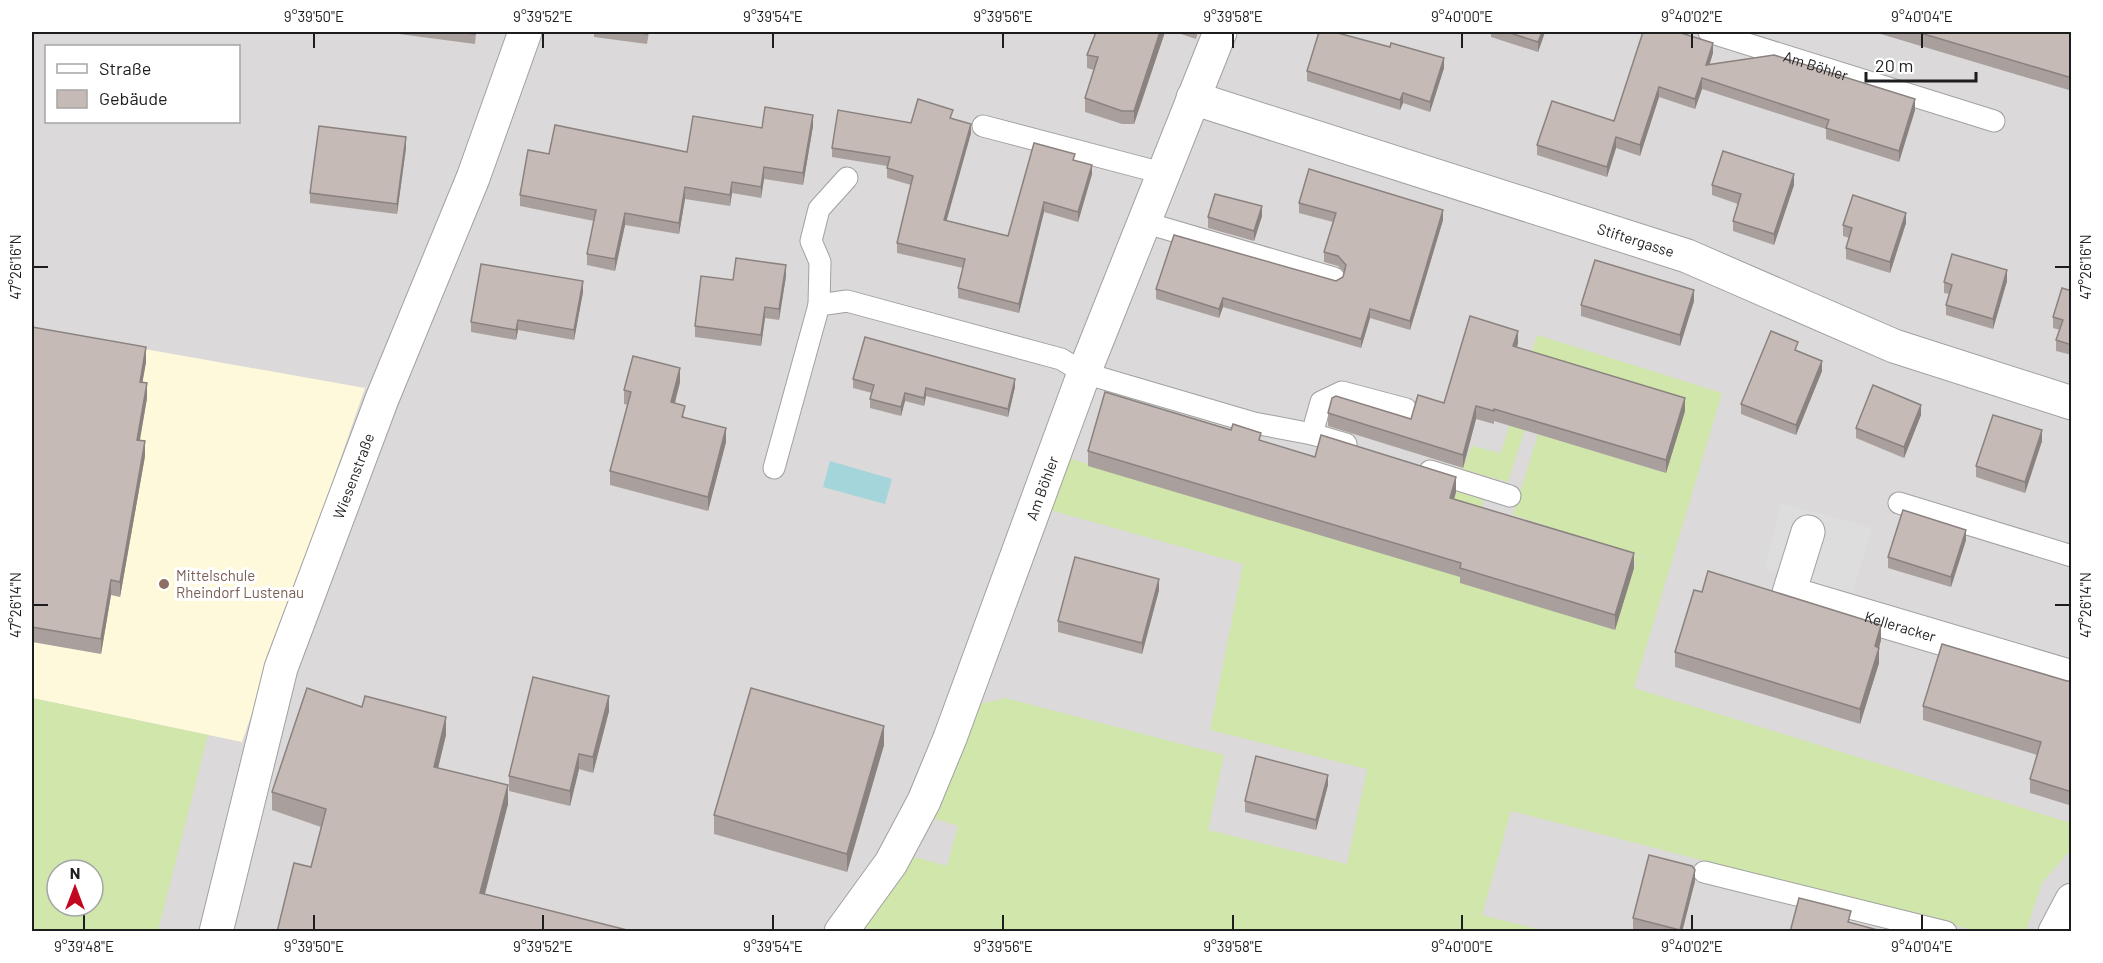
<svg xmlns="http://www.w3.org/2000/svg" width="2103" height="963" font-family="Barlow,sans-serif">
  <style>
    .residential { fill: #dbd9da; fill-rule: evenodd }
    .education { fill: #fef9db }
    .grass { fill: #d0e6aa; fill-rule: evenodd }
    .parking { fill: #ddd }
    .water { fill: #a4d5da }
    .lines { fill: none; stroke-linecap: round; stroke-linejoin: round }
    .lane-casing { stroke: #a1a1a1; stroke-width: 23 }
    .street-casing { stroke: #a1a1a1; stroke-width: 35 }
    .lane { stroke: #fff; stroke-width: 21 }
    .street { stroke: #fff; stroke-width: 33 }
    .wall { fill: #a9a09d }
    .shaded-wall { fill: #8a827f }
    .building { fill: #c5bab6; stroke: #8a827f; stroke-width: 1.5 }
    .ticks { fill: none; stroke: #1d1d1d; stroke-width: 2 }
    .education-dot { fill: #8d6e63; stroke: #fff; stroke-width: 2 }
    .labels { text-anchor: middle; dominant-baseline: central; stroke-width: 6; stroke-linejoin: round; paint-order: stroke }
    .street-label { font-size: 15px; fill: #1d1d1d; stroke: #fff }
    .education-label { font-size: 15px; fill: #785e54; stroke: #fff; text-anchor: start }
    .neatline { fill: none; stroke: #1d1d1d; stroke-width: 2 }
    .ticks-label { font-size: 15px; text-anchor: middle; fill: #1d1d1d }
  </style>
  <rect width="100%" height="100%" fill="#ede8e3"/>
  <!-- residential -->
  <path class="residential" d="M32,32H2071V931H32ZM46,46H238V122H46ZM57,870H93V906H57Z"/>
  <!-- education -->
  <polygon class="education" points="32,329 365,388 242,742 32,698"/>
  <!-- grass -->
  <g class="grass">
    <polygon points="1537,335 1722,393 1634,688 2071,823 2071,849 2042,883 2026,931 1977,931 1511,811 1482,915 1546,931 883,932 863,927 915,857 947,866 958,826 930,817 954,774 980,704 1005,698 1224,755 1208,830 1347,864 1367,769 1210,730 1243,564 1050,510 1069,458 1241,512 1448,504 1457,492 1484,499 1478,521 1615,630 1636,562 1610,554 1614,550 1654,560 1513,515 1538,434 1666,473 1545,367 1508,482 1462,469 1472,446 1501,453"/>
    <path d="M32,698L208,735L158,931H32ZM57,870H93V906H57Z"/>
  </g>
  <!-- parking -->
  <polygon class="parking" points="1781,503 1872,528 1853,593 1764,569"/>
  <!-- water -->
  <polygon class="water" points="830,461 892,479 885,504 823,487"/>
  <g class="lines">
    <!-- lane casing -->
    <g class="lane-casing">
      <g id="lane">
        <path id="s1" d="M1709,32L1994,121"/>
        <polyline points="983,126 1162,173"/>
        <polyline points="1143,222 1334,278"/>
        <polyline points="819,305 820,262 811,241 819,209 847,178"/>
        <polyline points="1312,434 1321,402 1342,392 1406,409"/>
        <polyline points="774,468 819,305 847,301 1061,359 1084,373 1254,423 1312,434 1346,444"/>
        <polyline points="1430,471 1510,496"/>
        <polyline points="1899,503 2072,556"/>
        <polyline points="1704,872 1946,932"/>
      </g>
    </g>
    <!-- street casing -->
    <g class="street-casing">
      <g id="street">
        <path id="s2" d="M1193,98L1687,256L1894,346L2072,403"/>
        <path id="s3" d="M1808,532L1789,593L2072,677"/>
        <path id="s4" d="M216,932L281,668L382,399L473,178L525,32"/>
        <path id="s5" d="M841,932L891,863L924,801L950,738L1084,373L1220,32"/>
        <polyline points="2055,932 2072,900"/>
      </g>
    </g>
    <!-- lane -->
    <use href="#lane" class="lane"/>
    <!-- street -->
    <use href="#street" class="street"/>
  </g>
  <!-- wall -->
  <g class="wall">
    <polygon points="399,32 476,32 475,44 399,34"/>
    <polygon points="594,32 649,32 647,44 594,37"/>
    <polygon points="1096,32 1165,32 1134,124 1122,124 1085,112 1085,98 1094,70 1087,68 1087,55"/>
    <polygon points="1175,32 1198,32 1196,39"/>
    <polygon points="1491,32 1545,32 1538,52 1491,37"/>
    <polygon points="1643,32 1713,53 1709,65 1915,110 1899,162 1826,139 1826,129 1702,89 1695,109 1659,97 1640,156 1616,148 1607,177 1537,155 1537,145 1614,121"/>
    <polygon points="1874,32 2072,32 2072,91"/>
    <polygon points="1444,68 1430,112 1403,103 1400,110 1307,81 1307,71"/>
    <polygon points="953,118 971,133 946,221 1008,236 1075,160 1092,174 1078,222 1044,212 1019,313 958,298 958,288 963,268 897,253 897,243 911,185 887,178 887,166 832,157 832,148 911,123"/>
    <polygon points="813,126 803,185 764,179 761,198 732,193 730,206 685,199 679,234 625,225 615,271 587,265 587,254 594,221 520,206 520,195 549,154 687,152 762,128"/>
    <polygon points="406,148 397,214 310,203 310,193"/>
    <polygon points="1712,185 1794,185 1774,245 1733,231 1733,221 1738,204 1712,195"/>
    <polygon points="1299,203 1443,220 1410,330 1370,318 1361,348 1223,307 1219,318 1156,299 1156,289 1336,281 1343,277 1344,272 1338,266 1324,262 1324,252 1333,222 1299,213"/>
    <polygon points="1262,216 1254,241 1208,228 1208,217"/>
    <polygon points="1906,223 1890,273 1846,259 1846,248 1849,238 1843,236 1843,225"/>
    <polygon points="786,276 779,320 765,318 761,346 695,337 695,326 733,280"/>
    <polygon points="2007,281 1993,329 1946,315 1946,305 1949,294 1944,293 1944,282"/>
    <polygon points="2072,291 2072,355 2056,351 2056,340 2060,330 2053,328 2053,317"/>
    <polygon points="583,292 574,340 518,330 516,340 471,332 471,322"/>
    <polygon points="1694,301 1680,346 1581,316 1581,305"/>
    <polygon points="32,327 146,362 142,382 147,398 140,440 145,456 120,597 111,595 101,654 32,642"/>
    <polygon points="1518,343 1517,347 1685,411 1666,473 1494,421 1494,424 1476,419 1463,468 1328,426 1328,413 1411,419 1444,403"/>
    <polygon points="1798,351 1822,371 1796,435 1741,414 1741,404"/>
    <polygon points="853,379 1015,387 1008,417 926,396 924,406 905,401 901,416 870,408 870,399 872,393 853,388"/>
    <polygon points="680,382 675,403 685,418 726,442 708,511 610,485 610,471 628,405 624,404 624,390"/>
    <polygon points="1921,415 1904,458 1856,438 1856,428"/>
    <polygon points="1261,441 1315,457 1456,492 1454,499 1634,568 1615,630 1460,583 1460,577 1088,466 1088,451"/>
    <polygon points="2042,441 2025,493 1976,477 1976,466"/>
    <polygon points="1966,540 1951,587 1888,568 1888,557"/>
    <polygon points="1159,590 1142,654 1058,632 1058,621"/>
    <polygon points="1881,640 1879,648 1879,663 1860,724 1675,667 1675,652"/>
    <polygon points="2067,681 2072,681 2072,806 2030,793 2030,779 2037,755 1923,720 1923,706"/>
    <polygon points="609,711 593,773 579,769 570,806 509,791 509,776"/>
    <polygon points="446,735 438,768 508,804 485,894 311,867 321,827 272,810 272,792"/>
    <polygon points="884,745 847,872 714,834 714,815"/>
    <polygon points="1328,785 1316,830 1245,812 1245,801"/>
    <polygon points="1695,881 1682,932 1644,932 1633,929 1633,918"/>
  </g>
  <!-- shaded-wall -->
  <g class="shaded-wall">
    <polygon points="1160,32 1165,32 1134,124 1134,111"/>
    <polygon points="1542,32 1545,32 1538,52 1538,42"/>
    <polygon points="1713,43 1713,53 1706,76 1706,65"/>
    <polygon points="1444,58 1444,68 1430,112 1430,102"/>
    <polygon points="1702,78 1702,89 1695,109 1695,99"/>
    <polygon points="1659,87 1659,97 1640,156 1640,145"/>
    <polygon points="1403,93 1403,103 1400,110 1400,100"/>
    <polygon points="1915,99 1915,110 1899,162 1899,151"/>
    <polygon points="813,115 813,126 803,185 803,173"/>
    <polygon points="971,124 971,133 944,230 944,220"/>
    <polygon points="406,137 406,148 397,214 397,204"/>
    <polygon points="1616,137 1616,148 1607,177 1607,167"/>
    <polygon points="1092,165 1092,174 1078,222 1078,212"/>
    <polygon points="764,167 764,179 761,198 761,187"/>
    <polygon points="1794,174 1794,185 1774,245 1774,234"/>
    <polygon points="732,182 732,193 730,206 730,195"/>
    <polygon points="685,187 685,199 679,234 679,223"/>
    <polygon points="1044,202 1044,212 1019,313 1019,304"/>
    <polygon points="1262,206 1262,216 1254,241 1254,231"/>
    <polygon points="1443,210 1443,220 1410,330 1410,321"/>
    <polygon points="625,213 625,225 615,271 615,259"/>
    <polygon points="1906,213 1906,223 1890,273 1890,262"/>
    <polygon points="786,265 786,276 779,320 779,309"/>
    <polygon points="2007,270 2007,281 1993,329 1993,319"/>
    <polygon points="583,281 583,292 574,340 574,330"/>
    <polygon points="1694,290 1694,301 1680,346 1680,335"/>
    <polygon points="1223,298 1223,307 1219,318 1219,309"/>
    <polygon points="765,307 765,318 761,346 761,335"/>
    <polygon points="1370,309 1370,318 1361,348 1361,339"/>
    <polygon points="518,320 518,330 516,340 516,330"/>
    <polygon points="1518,331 1518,343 1513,359 1513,346"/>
    <polygon points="146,347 146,362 140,397 140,382"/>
    <polygon points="1822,361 1822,371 1796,435 1796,425"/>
    <polygon points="680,368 680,382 671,417 671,402"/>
    <polygon points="1015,379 1015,387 1008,417 1008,409"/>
    <polygon points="147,383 147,398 137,455 137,440"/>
    <polygon points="926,388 926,396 924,406 924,398"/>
    <polygon points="905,393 905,401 901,416 901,407"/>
    <polygon points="1685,398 1685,411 1666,473 1666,460"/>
    <polygon points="1921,405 1921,415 1904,458 1904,447"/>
    <polygon points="1476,406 1476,419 1463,468 1463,455"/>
    <polygon points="726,428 726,442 708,511 708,497"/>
    <polygon points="2042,430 2042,441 2025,493 2025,482"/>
    <polygon points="145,441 145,456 120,597 120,582"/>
    <polygon points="1456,477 1456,492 1450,513 1450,498"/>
    <polygon points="1966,530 1966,540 1951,587 1951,577"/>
    <polygon points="1634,553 1634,568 1615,630 1615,615"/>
    <polygon points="1159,579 1159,590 1142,654 1142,643"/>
    <polygon points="111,580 111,595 101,654 101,639"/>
    <polygon points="1881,625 1881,640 1875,661 1875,646"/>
    <polygon points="1879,648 1879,663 1860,724 1860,709"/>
    <polygon points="609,696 609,711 593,773 593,757"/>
    <polygon points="446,717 446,735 434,785 434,767"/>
    <polygon points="884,726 884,745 847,872 847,854"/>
    <polygon points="579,754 579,769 570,806 570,791"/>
    <polygon points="1328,775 1328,785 1316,830 1316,820"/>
    <polygon points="508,785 508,804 480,912 480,893"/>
    <polygon points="1695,870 1695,881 1682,932 1680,932"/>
  </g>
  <!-- building -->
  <g class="building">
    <polygon points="454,32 475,32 475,34"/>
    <polygon points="631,32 648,32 647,34"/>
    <polygon points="1096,32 1160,32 1134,111 1122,111 1085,98 1098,57 1087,55"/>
    <polygon points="1319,32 1334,32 1390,47 1391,43 1444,58 1430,102 1403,93 1400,100 1307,71"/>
    <polygon points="1507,32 1542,32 1538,42"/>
    <polygon points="1643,32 1678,32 1713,43 1706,65 1774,55 1915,99 1899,151 1826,128 1829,120 1702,78 1695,99 1659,87 1640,145 1616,137 1607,167 1537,145 1552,101 1614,121"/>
    <polygon points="1917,32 2072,32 2072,78"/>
    <polygon points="918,99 953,110 950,118 971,124 944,220 1008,236 1034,143 1075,154 1073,160 1092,165 1078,212 1044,202 1019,304 958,288 965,259 897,243 913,176 887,168 890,157 832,148 838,110 911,123"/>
    <polygon points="765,107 813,115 803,173 764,167 761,187 732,182 730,195 685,187 679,223 625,213 615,259 587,254 596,210 520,195 528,150 549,154 555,125 687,152 693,116 762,128"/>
    <polygon points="319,126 406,137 397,204 310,193"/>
    <polygon points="1723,151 1794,174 1774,234 1733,221 1741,194 1712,185"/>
    <polygon points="1309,169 1443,210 1410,321 1370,309 1361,339 1223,298 1219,309 1156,289 1174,235 1336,281 1343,277 1346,265 1338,256 1324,252 1336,213 1299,203"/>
    <polygon points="1215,194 1262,206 1254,231 1208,217"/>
    <polygon points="1853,195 1906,213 1890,262 1846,248 1852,228 1843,225"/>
    <polygon points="1952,254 2007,270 1993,319 1946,305 1952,285 1944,282"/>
    <polygon points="736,258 786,265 779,309 765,307 761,335 695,326 701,276 733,280"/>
    <polygon points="1595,260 1694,290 1680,335 1581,305"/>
    <polygon points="481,264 583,281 574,330 518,320 516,330 471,322"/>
    <polygon points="2062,288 2072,291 2072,345 2056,340 2063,320 2053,317"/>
    <polygon points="1470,316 1518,331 1513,346 1685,398 1666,460 1494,409 1494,411 1476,406 1463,455 1328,413 1332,398 1336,396 1411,419 1418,395 1444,403"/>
    <polygon points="32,327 146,347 140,382 147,383 137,440 145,441 120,582 111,580 101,639 32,627"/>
    <polygon points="1771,331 1798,342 1795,350 1822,361 1796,425 1741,404"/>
    <polygon points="865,337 1015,379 1008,409 926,388 924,398 905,393 901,407 870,399 874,385 853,379"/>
    <polygon points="633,356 680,368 671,402 685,406 682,417 726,428 708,497 610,471 631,392 624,390"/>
    <polygon points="1873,385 1921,405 1904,447 1856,428"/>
    <polygon points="1105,392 1231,430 1233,424 1261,433 1259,440 1315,457 1321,435 1456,477 1450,498 1634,553 1615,615 1460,568 1461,563 1088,451"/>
    <polygon points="1993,415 2042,430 2025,482 1976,466"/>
    <polygon points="1903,510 1966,530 1951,577 1888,557"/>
    <polygon points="1075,557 1159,579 1142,643 1058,621"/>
    <polygon points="1708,571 1881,625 1875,646 1879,648 1860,709 1675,652 1694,590 1702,592"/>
    <polygon points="1942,644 2067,681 2072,681 2072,792 2030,779 2041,742 1923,706"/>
    <polygon points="533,677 609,696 593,757 579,754 570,791 509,776"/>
    <polygon points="307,688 362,707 365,696 446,717 434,767 508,785 480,893 635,932 277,932 294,863 311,867 326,809 272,792"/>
    <polygon points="751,688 884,726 847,854 714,815"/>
    <polygon points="1256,756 1328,775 1316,820 1245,801"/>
    <polygon points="1649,855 1692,866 1695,870 1680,930 1633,918"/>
    <polygon points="1799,898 1851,911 1848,922 1885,932 1790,932"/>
  </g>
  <!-- ticks -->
  <path class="ticks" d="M314,33V48M543,33V48M773,33V48M1003,33V48M1233,33V48M1462,33V48M1692,33V48M1922,33V48M33,267H48M2055,267H2070M33,605H48M2055,605H2070M84,915V930M314,915V930M543,915V930M773,915V930M1003,915V930M1233,915V930M1462,915V930M1692,915V930M1922,915V930"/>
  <!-- markers -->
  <circle class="education-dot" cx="164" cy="584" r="6"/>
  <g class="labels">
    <!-- street labels -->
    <g class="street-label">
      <text stroke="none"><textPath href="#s1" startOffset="112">Am Böhler</textPath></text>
      <text stroke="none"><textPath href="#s2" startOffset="465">Stiftergasse</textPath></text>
      <text stroke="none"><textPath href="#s4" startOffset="477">Wiesenstraße</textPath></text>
      <text stroke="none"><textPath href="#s5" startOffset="490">Am Böhler</textPath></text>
      <text stroke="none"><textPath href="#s3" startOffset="180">Kelleracker</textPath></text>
    </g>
    <!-- education labels -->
    <g class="education-label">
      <text x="176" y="575">Mittelschule<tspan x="176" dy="17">Rheindorf Lustenau</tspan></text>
    </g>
  </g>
  <!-- border -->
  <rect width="2103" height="963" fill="none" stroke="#ffffff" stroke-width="66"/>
  <!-- legend -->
  <rect x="45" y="45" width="195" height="78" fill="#ffffff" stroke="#a5a5a5" stroke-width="1.5"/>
  <rect x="57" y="64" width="30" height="9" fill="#ffffff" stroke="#a5a5a5" stroke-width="1.5"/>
  <text x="99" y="75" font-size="18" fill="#1d1d1d">Straße</text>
  <rect x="57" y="90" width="30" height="18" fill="#c5bab6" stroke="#a5a5a5" stroke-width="1.5"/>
  <text x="99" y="105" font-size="18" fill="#1d1d1d">Gebäude</text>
  <!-- north arrow -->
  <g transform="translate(75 888)"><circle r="28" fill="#ffffff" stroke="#a5a5a5" stroke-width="1.5"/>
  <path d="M0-4.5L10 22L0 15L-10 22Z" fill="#c20720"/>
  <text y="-9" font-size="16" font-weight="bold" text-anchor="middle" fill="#1d1d1d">N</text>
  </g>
  <!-- scale -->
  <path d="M1866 72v9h110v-9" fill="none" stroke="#1d1d1d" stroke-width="3"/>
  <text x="1875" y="72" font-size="18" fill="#1d1d1d" stroke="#ffffff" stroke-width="4.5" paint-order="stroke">20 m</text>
  <rect x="33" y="33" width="2037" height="897" class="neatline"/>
  <g class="ticks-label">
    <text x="314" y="22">9°39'50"E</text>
    <text x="543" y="22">9°39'52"E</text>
    <text x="773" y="22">9°39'54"E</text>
    <text x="1003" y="22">9°39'56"E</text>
    <text x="1233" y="22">9°39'58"E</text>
    <text x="1462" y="22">9°40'00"E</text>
    <text x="1692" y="22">9°40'02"E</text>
    <text x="1922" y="22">9°40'04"E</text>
    <text transform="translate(16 267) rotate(-90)" y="5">47°26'16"N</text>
    <text transform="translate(2086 267) rotate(-90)" y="5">47°26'16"N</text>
    <text transform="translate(16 605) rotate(-90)" y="5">47°26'14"N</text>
    <text transform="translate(2086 605) rotate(-90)" y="5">47°26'14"N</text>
    <text x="84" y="952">9°39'48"E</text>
    <text x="314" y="952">9°39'50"E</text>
    <text x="543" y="952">9°39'52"E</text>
    <text x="773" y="952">9°39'54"E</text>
    <text x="1003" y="952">9°39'56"E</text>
    <text x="1233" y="952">9°39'58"E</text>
    <text x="1462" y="952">9°40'00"E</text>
    <text x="1692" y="952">9°40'02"E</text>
    <text x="1922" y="952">9°40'04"E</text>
  </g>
</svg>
